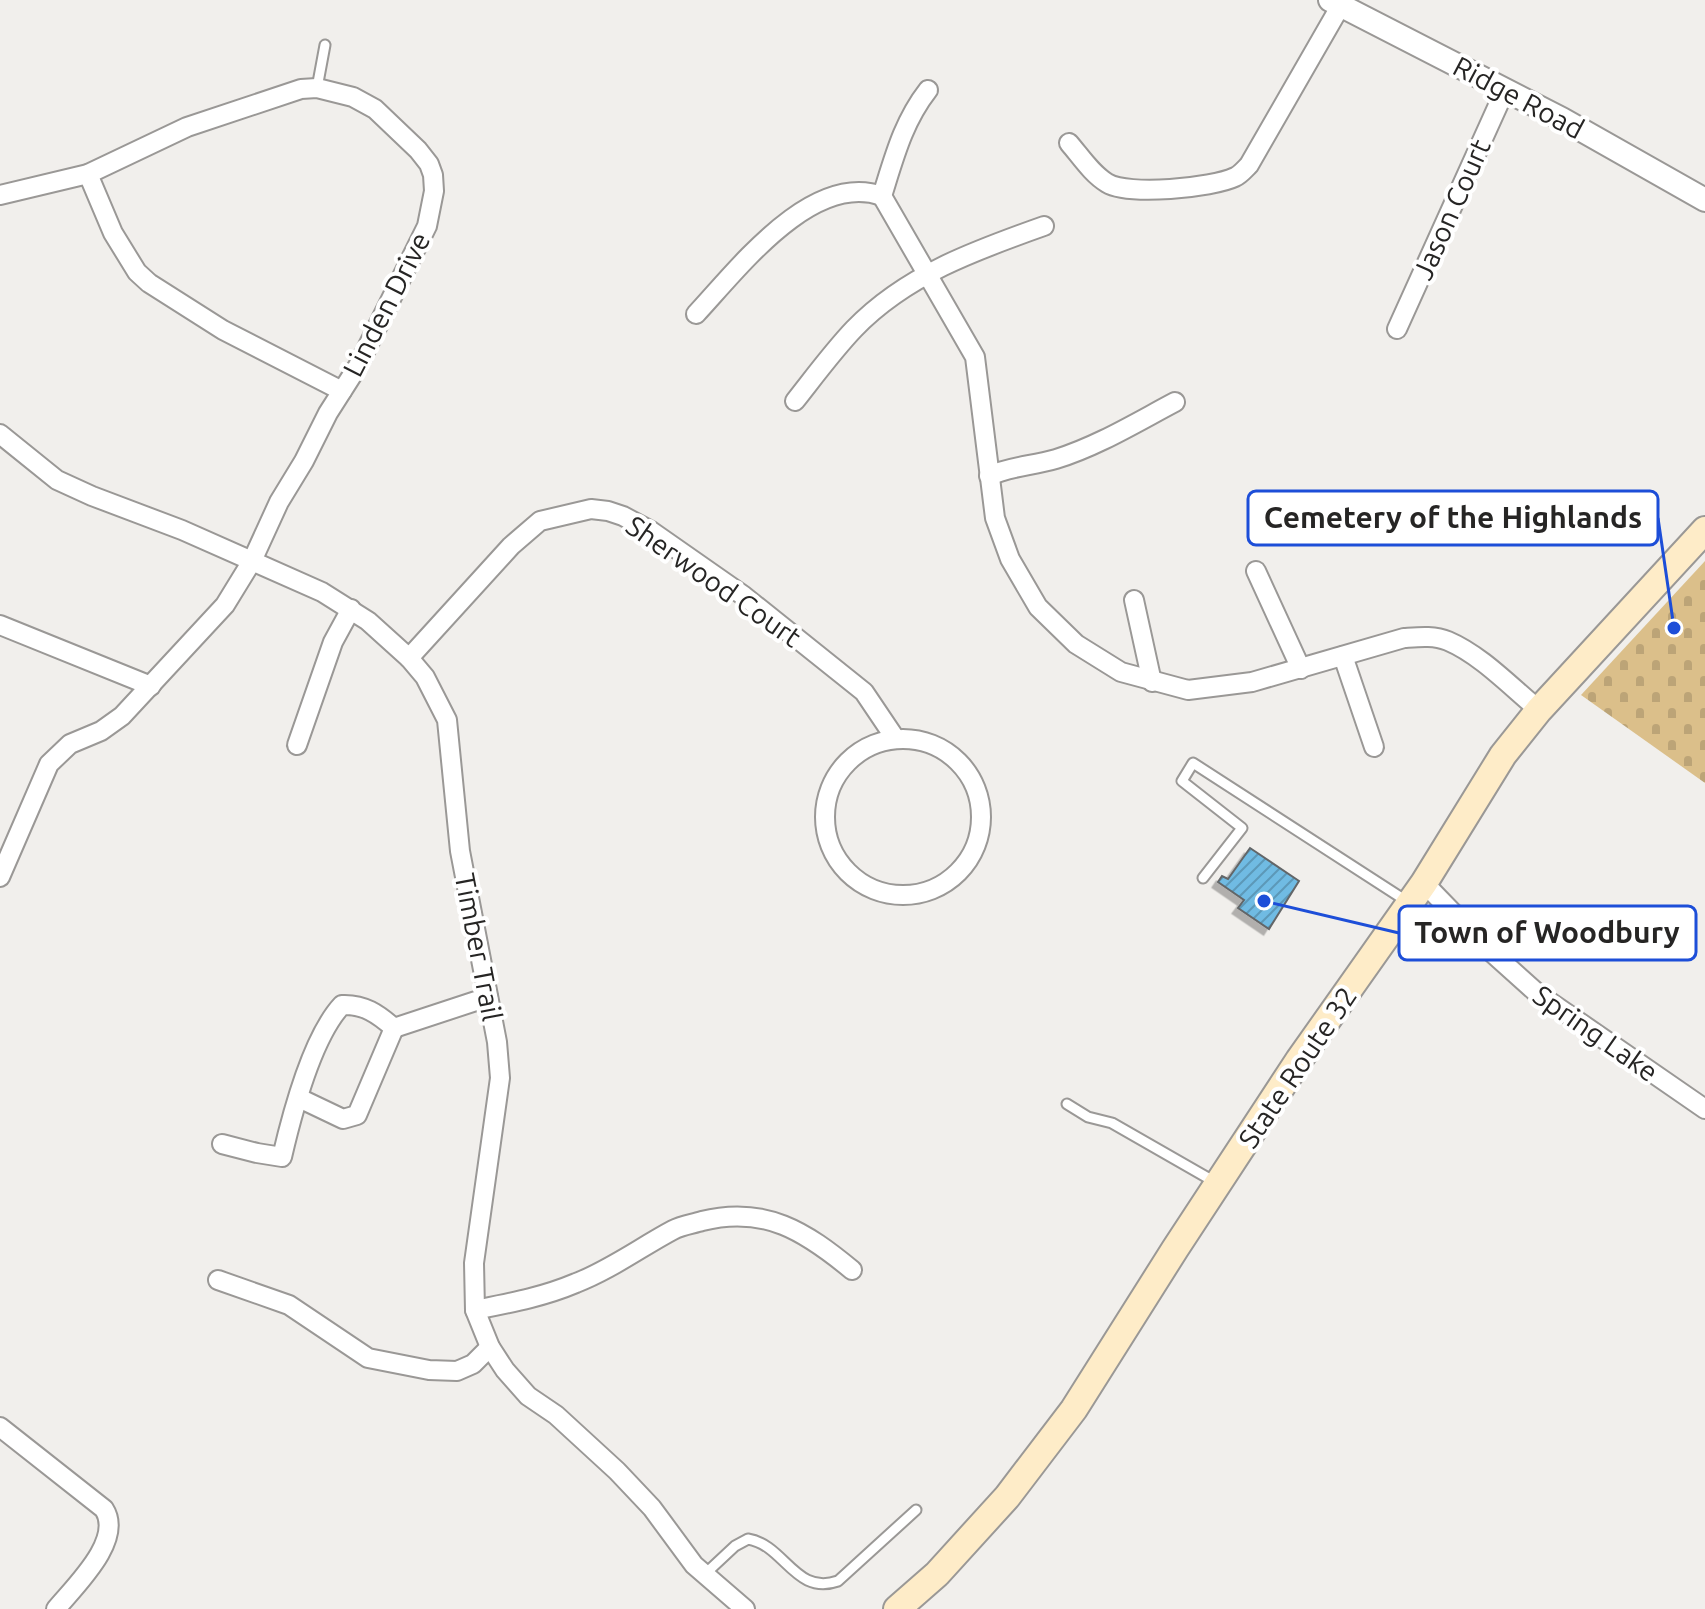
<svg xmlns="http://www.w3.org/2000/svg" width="1705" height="1609" font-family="Ubuntu,sans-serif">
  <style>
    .cemetery { fill: url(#cemetery-stones) }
    .building { fill: url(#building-hatch); stroke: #636668; stroke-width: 2; filter: url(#shadow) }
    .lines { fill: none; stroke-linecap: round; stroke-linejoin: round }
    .service-casing { stroke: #9a9896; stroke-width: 13 }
    .minor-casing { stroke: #9a9896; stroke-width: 22 }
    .tertiary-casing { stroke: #9a9896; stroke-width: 26 }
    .secondary-casing { stroke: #9a9896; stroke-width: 30 }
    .service { stroke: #fff; stroke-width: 9 }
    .minor { stroke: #fff; stroke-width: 18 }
    .tertiary { stroke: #fff; stroke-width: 22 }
    .secondary { stroke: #feecc8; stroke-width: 26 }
    .labels { text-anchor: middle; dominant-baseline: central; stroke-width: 8; stroke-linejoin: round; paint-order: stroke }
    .street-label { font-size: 28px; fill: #262524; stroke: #fff }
    .leader { fill: none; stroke: #1d4ed8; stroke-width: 3 }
    .callout-dot { fill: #1d4ed8; stroke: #fff; stroke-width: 3 }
    .callout { fill: #fff; stroke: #1d4ed8; stroke-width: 3 }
    .callout-label { font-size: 30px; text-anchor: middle; font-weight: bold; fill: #262524 }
  </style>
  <defs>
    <pattern id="cemetery-stones" width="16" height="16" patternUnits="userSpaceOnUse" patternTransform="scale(2)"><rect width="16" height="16" fill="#dbbf8a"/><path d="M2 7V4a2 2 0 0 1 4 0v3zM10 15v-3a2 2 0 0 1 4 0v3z" fill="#bca477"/></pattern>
    <pattern id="building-hatch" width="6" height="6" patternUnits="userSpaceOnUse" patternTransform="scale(2)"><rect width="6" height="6" fill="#6fbbe3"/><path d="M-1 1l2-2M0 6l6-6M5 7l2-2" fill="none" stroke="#5b98b8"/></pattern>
    <filter id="shadow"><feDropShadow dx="-5.5" dy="5.5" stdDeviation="0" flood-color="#0004"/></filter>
  </defs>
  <rect width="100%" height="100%" fill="#f1efec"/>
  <!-- cemetery -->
  <polygon class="cemetery" points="1705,561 1705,783 1581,695"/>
  <!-- building -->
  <polygon class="building" points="1250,848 1299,881 1269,929 1238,908 1244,900 1218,882 1222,876 1228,879"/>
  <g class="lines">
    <!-- service casing -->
    <g class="service-casing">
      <g id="service">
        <polyline points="317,88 325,45"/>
        <polyline points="1203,878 1242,828 1182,781 1193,763 1408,902"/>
        <polyline points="1067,1104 1088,1117 1112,1123 1215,1182"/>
        <path d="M705,1574L735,1546L748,1539C785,1545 795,1596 838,1581L916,1510"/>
      </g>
    </g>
    <!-- minor casing -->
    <g class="minor-casing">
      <g id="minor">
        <path d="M1069,143C1081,157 1092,174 1107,183C1128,196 1212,188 1235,177C1240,175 1245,169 1249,165L1341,5"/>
        <polyline points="88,174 113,233 137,272 149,283 223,330 342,391"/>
        <polyline points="0,195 88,174 187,127 301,89 317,88 353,97 375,109 418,150 429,164 433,175 434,191 427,226 358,366 328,413 304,461 279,502 252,561 225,605 122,716 101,731 70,744 49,764 0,877"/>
        <path d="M882,196L975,357L995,518L1010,559L1038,607L1076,644L1121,672L1188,690L1252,682L1404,638C1418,637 1434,635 1448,641C1481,655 1511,687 1539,710"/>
        <path d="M882,196C894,158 903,122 928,90"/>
        <path d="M696,314C738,269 812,171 882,196"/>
        <polyline points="1397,329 1505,90"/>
        <path d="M795,401C814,377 833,351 854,329C906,275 976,250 1044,226"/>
        <polyline points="0,434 57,480 92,496 182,530 322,592 368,621 409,658 425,677 447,720 460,851 497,1042 500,1078 474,1263 475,1310 490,1347 505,1370 528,1396 556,1415 617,1471 652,1508 694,1565 745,1609"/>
        <path d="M989,476C1010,466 1033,466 1056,459C1098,446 1137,422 1175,402"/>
        <polyline points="1256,571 1301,669"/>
        <polyline points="1134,600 1152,682"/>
        <polyline points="0,625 151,686"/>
        <polyline points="1343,656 1374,747"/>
        <polyline points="409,658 511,546 540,521 591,509 608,511 623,516 651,531 744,596 864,692 895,738"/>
        <circle cx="903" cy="817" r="78"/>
        <polyline points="297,745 333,642 351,609"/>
        <polyline points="1424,883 1488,949 1537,993 1705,1109"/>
        <polyline points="299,1098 343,1119 357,1115 394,1028"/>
        <path d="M222,1144L257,1153L282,1157C292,1114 312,1037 342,1005C364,1004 378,1014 394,1028L488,997"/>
        <polyline points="218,1280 289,1305 368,1358 429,1370 457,1371 473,1364 490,1347"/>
        <path d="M475,1310C510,1303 543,1297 576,1283C610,1270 641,1247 673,1230C682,1225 693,1224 702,1221C765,1205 806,1232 852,1270"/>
        <path d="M0,1427L104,1509C124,1540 75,1586 56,1609"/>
      </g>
    </g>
    <!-- tertiary casing -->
    <g class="tertiary-casing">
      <polyline id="tertiary" points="1330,0 1562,119 1705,200"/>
    </g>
    <!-- secondary casing -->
    <g class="secondary-casing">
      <polyline id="secondary" points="897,1609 937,1574 1007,1497 1074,1409 1175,1249 1299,1060 1424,883 1503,755 1539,710 1705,530"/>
    </g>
    <!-- service -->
    <use href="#service" class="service"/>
    <!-- minor -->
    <use href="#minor" class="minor"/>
    <!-- tertiary -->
    <use href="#tertiary" class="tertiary"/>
    <!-- secondary -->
    <use href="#secondary" class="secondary"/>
  </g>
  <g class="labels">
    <!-- street labels -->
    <g class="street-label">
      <text transform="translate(1519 97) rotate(28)">Ridge Road</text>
      <text transform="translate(1451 209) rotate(-66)">Jason Court</text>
      <text transform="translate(386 304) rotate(-63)">Linden Drive</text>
      <text transform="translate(714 581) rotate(35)">Sherwood Court</text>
      <text transform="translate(479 947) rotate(79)">Timber Trail</text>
      <text transform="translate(1596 1033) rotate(35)">Spring Lake</text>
      <text transform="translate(1297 1067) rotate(-56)">State Route 32</text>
    </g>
  </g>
  <!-- callouts -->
  <path class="leader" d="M1674 628L1658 518M1264 901L1399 933"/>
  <g class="callout-dot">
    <circle cx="1674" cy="628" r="8"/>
    <circle cx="1264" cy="901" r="8"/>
  </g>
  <g class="callout">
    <rect x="1248" y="491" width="410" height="54" rx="8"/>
    <rect x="1399" y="906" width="297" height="54" rx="8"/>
  </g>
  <g class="callout-label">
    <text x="1453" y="528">Cemetery of the Highlands</text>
    <text x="1547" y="943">Town of Woodbury</text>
  </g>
</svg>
